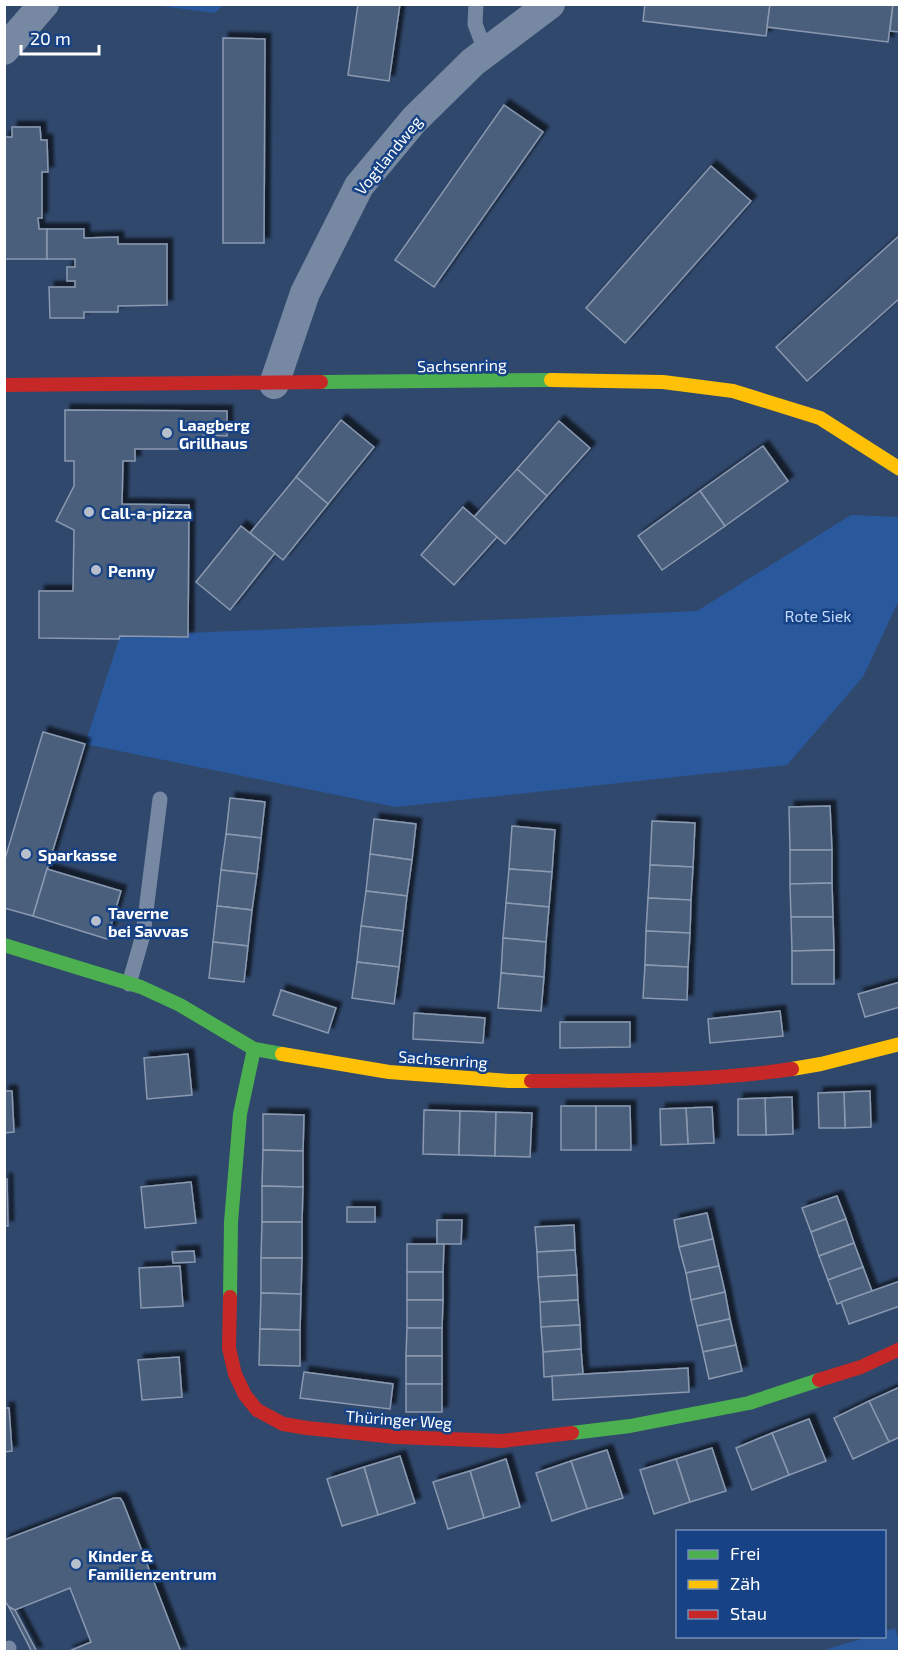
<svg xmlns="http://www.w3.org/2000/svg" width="904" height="1656" font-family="'Exo 2',sans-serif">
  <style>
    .green { fill: #2a589c }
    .building { fill: #4a5e7b; stroke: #8a99b0; stroke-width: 1.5; filter: url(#shadow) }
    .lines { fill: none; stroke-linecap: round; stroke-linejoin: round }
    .lane { stroke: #7688a2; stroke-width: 15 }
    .street { stroke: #7688a2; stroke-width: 30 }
    .fast { stroke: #4caf50; stroke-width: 14 }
    .slow { stroke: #ffc107; stroke-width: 14 }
    .jam { stroke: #c62828; stroke-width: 14 }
    .poi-dot { fill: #b7bfcc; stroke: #174285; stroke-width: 2 }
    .labels { text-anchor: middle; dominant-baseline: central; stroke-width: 5; stroke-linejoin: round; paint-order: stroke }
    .street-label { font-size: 16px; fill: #fff; stroke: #174285 }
    .poi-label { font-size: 16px; font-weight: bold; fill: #fff; stroke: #174285; text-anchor: start }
    .park-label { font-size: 16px; fill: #c0d8fa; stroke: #174285 }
  </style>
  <defs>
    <filter id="shadow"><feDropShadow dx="5.5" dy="-5.5" stdDeviation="1.5" flood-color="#0009"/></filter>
  </defs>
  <rect width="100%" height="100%" fill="#30486c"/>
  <!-- green -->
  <g class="green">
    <polygon points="153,5 223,4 223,5 215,13"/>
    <polygon points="851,515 899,517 899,600 863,677 787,765 396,807 85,744 120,636 697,611"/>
    <polygon points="895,1628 899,1642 899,1651 821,1651 868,1637 884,1636 885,1631"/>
  </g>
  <!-- building -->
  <g class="building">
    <polygon points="358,4 400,4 389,81 348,75"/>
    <polygon points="645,4 770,4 766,36 643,21"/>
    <polygon points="770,4 893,4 888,42 767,27"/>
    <polygon points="893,4 900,4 900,32 890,31"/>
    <polygon points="223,38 265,39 264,243 223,243"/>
    <polygon points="504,105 543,132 434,287 395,260"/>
    <polygon points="12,127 40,127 41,140 47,140 48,172 42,172 42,218 38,218 39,229 47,229 47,259 4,259 4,137 12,137"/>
    <polygon points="711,166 751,201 625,343 586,308"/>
    <polygon points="47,229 84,229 84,238 118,237 118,244 167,244 167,305 118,306 118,312 84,312 84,318 50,318 49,287 75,287 75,281 67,281 67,267 75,267 75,259 47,259"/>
    <polygon points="900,235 900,298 807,381 776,347"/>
    <polygon points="65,410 227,411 227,436 203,435 203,449 135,449 135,461 123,461 122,504 189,505 188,637 120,636 119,639 39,638 39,591 73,591 74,530 56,521 74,486 74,461 65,461"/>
    <polygon points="341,420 374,447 328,504 296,477"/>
    <polygon points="559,421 590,448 547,496 517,469"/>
    <polygon points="763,446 788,481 725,526 700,491"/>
    <polygon points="517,469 547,496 505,544 474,517"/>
    <polygon points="296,477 328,504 283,560 250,533"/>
    <polygon points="700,491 725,526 662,570 638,536"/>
    <polygon points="463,507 497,537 454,585 421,555"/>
    <polygon points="241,526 275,553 230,610 196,582"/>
    <polygon points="43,732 85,744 33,916 4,908 4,862"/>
    <polygon points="230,798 265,802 261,838 226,834"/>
    <polygon points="830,806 832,850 790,850 789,807"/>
    <polygon points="374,819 416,824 412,860 370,854"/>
    <polygon points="652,821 695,823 693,867 650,865"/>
    <polygon points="512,826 555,830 552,872 509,869"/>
    <polygon points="226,834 261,838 257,874 221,870"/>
    <polygon points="790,850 832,850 832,883 790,884"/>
    <polygon points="370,854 412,860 407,896 366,891"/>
    <polygon points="650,865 693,867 691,900 648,898"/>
    <polygon points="47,869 121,891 107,939 33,916"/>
    <polygon points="509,869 552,872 549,907 506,903"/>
    <polygon points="221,870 257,874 252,910 217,906"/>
    <polygon points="832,883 833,917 791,917 790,884"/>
    <polygon points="366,891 407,896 403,931 361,926"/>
    <polygon points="648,898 691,900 690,933 646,931"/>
    <polygon points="506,903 549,907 546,942 503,938"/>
    <polygon points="217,906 252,910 248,946 213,942"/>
    <polygon points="791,917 833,917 834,950 792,951"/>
    <polygon points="361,926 403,931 399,967 357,962"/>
    <polygon points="646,931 690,933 688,967 645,965"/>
    <polygon points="503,938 546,942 544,977 501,973"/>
    <polygon points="213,942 248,946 244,982 209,978"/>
    <polygon points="834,950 834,984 792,984 792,951"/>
    <polygon points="357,962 399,967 394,1004 352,998"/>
    <polygon points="645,965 688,967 687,1000 643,998"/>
    <polygon points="501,973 544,977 541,1011 498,1008"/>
    <polygon points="900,982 900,1007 865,1017 858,994"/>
    <polygon points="281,990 336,1008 328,1033 273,1015"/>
    <polygon points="780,1011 783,1036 710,1043 708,1019"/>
    <polygon points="414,1013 485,1018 483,1043 413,1039"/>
    <polygon points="560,1022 630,1022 630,1047 560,1048"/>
    <polygon points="188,1054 192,1095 147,1099 144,1058"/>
    <polygon points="4,1091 12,1091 14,1132 4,1133"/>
    <polygon points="870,1091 871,1127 845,1128 844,1092"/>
    <polygon points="844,1092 845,1128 819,1128 818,1093"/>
    <polygon points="792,1097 793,1134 766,1135 765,1098"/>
    <polygon points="765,1098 766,1135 738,1135 738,1099"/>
    <rect x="561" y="1106" width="35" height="44"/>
    <polygon points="596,1106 630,1106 631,1150 596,1150"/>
    <polygon points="712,1107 714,1143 688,1144 686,1108"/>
    <polygon points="686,1108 688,1144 661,1145 660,1109"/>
    <polygon points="424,1110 460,1111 459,1155 423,1154"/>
    <polygon points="460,1111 496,1112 495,1156 459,1155"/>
    <polygon points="496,1112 532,1113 530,1157 495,1156"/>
    <polygon points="263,1114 304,1115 303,1151 263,1150"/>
    <polygon points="263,1150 303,1151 303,1187 262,1186"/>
    <polygon points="4,1179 7,1179 8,1226 4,1226"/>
    <polygon points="191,1182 196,1223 145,1228 141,1187"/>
    <polygon points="262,1186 303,1187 302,1222 262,1222"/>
    <polygon points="837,1196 846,1219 811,1232 802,1208"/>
    <rect x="347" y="1207" width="28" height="15"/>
    <polygon points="707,1213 713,1239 679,1247 674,1220"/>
    <polygon points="846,1219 854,1243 819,1256 811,1232"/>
    <polygon points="437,1220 462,1220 461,1244 437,1244"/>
    <polygon points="262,1222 302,1222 302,1258 261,1258"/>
    <polygon points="574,1225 575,1250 537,1252 535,1227"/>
    <polygon points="713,1239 719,1266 686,1273 679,1247"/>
    <polygon points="854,1243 863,1267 828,1280 819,1256"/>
    <polygon points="407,1244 444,1244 443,1272 407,1272"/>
    <polygon points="575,1250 577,1275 538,1277 537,1252"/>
    <polygon points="194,1251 195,1262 173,1263 172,1252"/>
    <polygon points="261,1258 302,1258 301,1294 261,1293"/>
    <polygon points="180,1266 183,1306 141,1308 139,1268"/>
    <polygon points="719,1266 725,1292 691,1300 686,1273"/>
    <polygon points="863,1267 872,1291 837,1304 828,1280"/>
    <rect x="407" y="1272" width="36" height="28"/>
    <polygon points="577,1275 578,1300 540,1302 538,1277"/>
    <polygon points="900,1281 900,1306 849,1324 841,1302"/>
    <polygon points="725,1292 730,1319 697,1326 691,1300"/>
    <polygon points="261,1293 301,1294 300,1330 260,1329"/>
    <polygon points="407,1300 443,1300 442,1328 407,1328"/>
    <polygon points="578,1300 580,1325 541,1327 540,1302"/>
    <polygon points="730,1319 736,1345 703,1352 697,1326"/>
    <polygon points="580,1325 581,1349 543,1352 541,1327"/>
    <polygon points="407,1328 442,1328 442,1356 406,1356"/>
    <polygon points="260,1329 300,1330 300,1366 259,1365"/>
    <polygon points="736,1345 742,1371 709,1379 703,1352"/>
    <polygon points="581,1349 583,1374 544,1377 543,1352"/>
    <rect x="406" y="1356" width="36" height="28"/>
    <polygon points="179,1357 182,1397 142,1400 138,1360"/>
    <polygon points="688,1368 689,1392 553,1400 552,1376"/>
    <polygon points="304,1372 393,1384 390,1409 300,1398"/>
    <rect x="406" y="1384" width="36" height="28"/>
    <polygon points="900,1387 900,1437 889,1442 869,1401"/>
    <polygon points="869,1401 889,1442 853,1459 834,1418"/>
    <polygon points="4,1408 9,1408 12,1451 4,1452"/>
    <polygon points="809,1419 826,1461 789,1475 772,1433"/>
    <polygon points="772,1433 789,1475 752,1490 736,1448"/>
    <polygon points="712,1448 726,1491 690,1502 676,1459"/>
    <polygon points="607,1450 623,1498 587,1509 571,1461"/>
    <polygon points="400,1456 415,1503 378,1515 364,1467"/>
    <polygon points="506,1459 520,1507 484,1518 470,1471"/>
    <polygon points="676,1459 690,1502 654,1514 640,1470"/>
    <polygon points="571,1461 587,1509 552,1521 536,1473"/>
    <polygon points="364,1467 378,1515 342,1526 327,1479"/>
    <polygon points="470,1471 484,1518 448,1529 433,1482"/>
    <polygon points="114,1498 120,1498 123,1502 181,1652 67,1652 91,1642 70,1588 15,1610 9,1607 4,1600 4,1540"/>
    <polygon points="9,1607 15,1610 37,1652 32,1652"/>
  </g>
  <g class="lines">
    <!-- lane -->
    <g class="lane">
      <polyline points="476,4 475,24 486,53"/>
      <polyline points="129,984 143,935 160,799"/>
      <polyline points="4,1650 9,1648"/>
    </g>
    <!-- street -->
    <g class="street">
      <polyline points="4,50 44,4"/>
      <polyline points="274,384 305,293 359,186 414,120 473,62 550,4"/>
    </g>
    <!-- fast -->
    <g class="fast">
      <polyline points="321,382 551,380"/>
      <polyline points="4,945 141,987 180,1005 254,1049 282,1054"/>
      <polyline points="230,1297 231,1222 240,1114 254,1049"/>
      <polyline points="572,1433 630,1426 749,1403 819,1380"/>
    </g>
    <!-- slow -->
    <g class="slow">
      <polyline points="551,380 663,382 733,391 820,418 900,469"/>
      <polyline points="282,1054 389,1072 509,1081 531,1081"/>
      <polyline points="792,1069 821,1064 900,1044"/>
    </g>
    <!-- jam -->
    <g class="jam">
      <polyline points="4,385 321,382"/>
      <path d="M531,1081C618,1080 706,1082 792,1069"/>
      <polyline points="230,1297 229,1348 235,1374 245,1395 257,1410 283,1424 307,1428 396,1437 502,1441 572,1433"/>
      <polyline points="819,1380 861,1367 900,1349"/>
    </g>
  </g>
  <!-- markers -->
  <g class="poi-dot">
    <circle cx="167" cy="433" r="6"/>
    <circle cx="89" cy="512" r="6"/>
    <circle cx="96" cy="570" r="6"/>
    <circle cx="26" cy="854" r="6"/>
    <circle cx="96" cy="921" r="6"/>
    <circle cx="76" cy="1564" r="6"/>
  </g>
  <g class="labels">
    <!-- street labels -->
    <g class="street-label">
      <text transform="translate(388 155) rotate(-51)">Vogtlandweg</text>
      <text transform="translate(462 365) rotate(-1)">Sachsenring</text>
      <text transform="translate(443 1059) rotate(4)">Sachsenring</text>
      <text transform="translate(399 1419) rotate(4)">Thüringer Weg</text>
    </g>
    <!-- poi labels -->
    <g class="poi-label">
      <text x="179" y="424">Laagberg<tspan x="179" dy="18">Grillhaus</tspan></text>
      <text x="101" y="512">Call-a-pizza</text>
      <text x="108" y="570">Penny</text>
      <text x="38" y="854">Sparkasse</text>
      <text x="108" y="912">Taverne<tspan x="108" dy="18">bei Savvas</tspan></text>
      <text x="88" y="1555">Kinder &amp;<tspan x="88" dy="18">Familienzentrum</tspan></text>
    </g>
    <!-- park labels -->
    <g class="park-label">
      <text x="818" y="615">Rote Siek</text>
    </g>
  </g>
  <!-- border -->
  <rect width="904" height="1656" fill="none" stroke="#ffffff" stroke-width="12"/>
  <!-- legend -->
  <rect x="676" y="1530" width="210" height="108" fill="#174285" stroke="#748eb6" stroke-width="1.5"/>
  <rect x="688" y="1550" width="30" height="9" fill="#4caf50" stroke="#748eb6" stroke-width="1.5"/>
  <text x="730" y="1560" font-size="18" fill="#ffffff">Frei</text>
  <rect x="688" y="1580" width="30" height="9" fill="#ffc107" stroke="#748eb6" stroke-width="1.5"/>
  <text x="730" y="1590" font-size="18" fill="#ffffff">Zäh</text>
  <rect x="688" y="1610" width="30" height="9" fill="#c62828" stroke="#748eb6" stroke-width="1.5"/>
  <text x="730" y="1620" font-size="18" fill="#ffffff">Stau</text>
  <!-- scale -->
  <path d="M21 45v9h78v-9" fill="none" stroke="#ffffff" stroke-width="3"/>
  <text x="30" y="45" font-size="18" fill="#ffffff" stroke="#174285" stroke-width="4.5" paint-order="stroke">20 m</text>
</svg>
